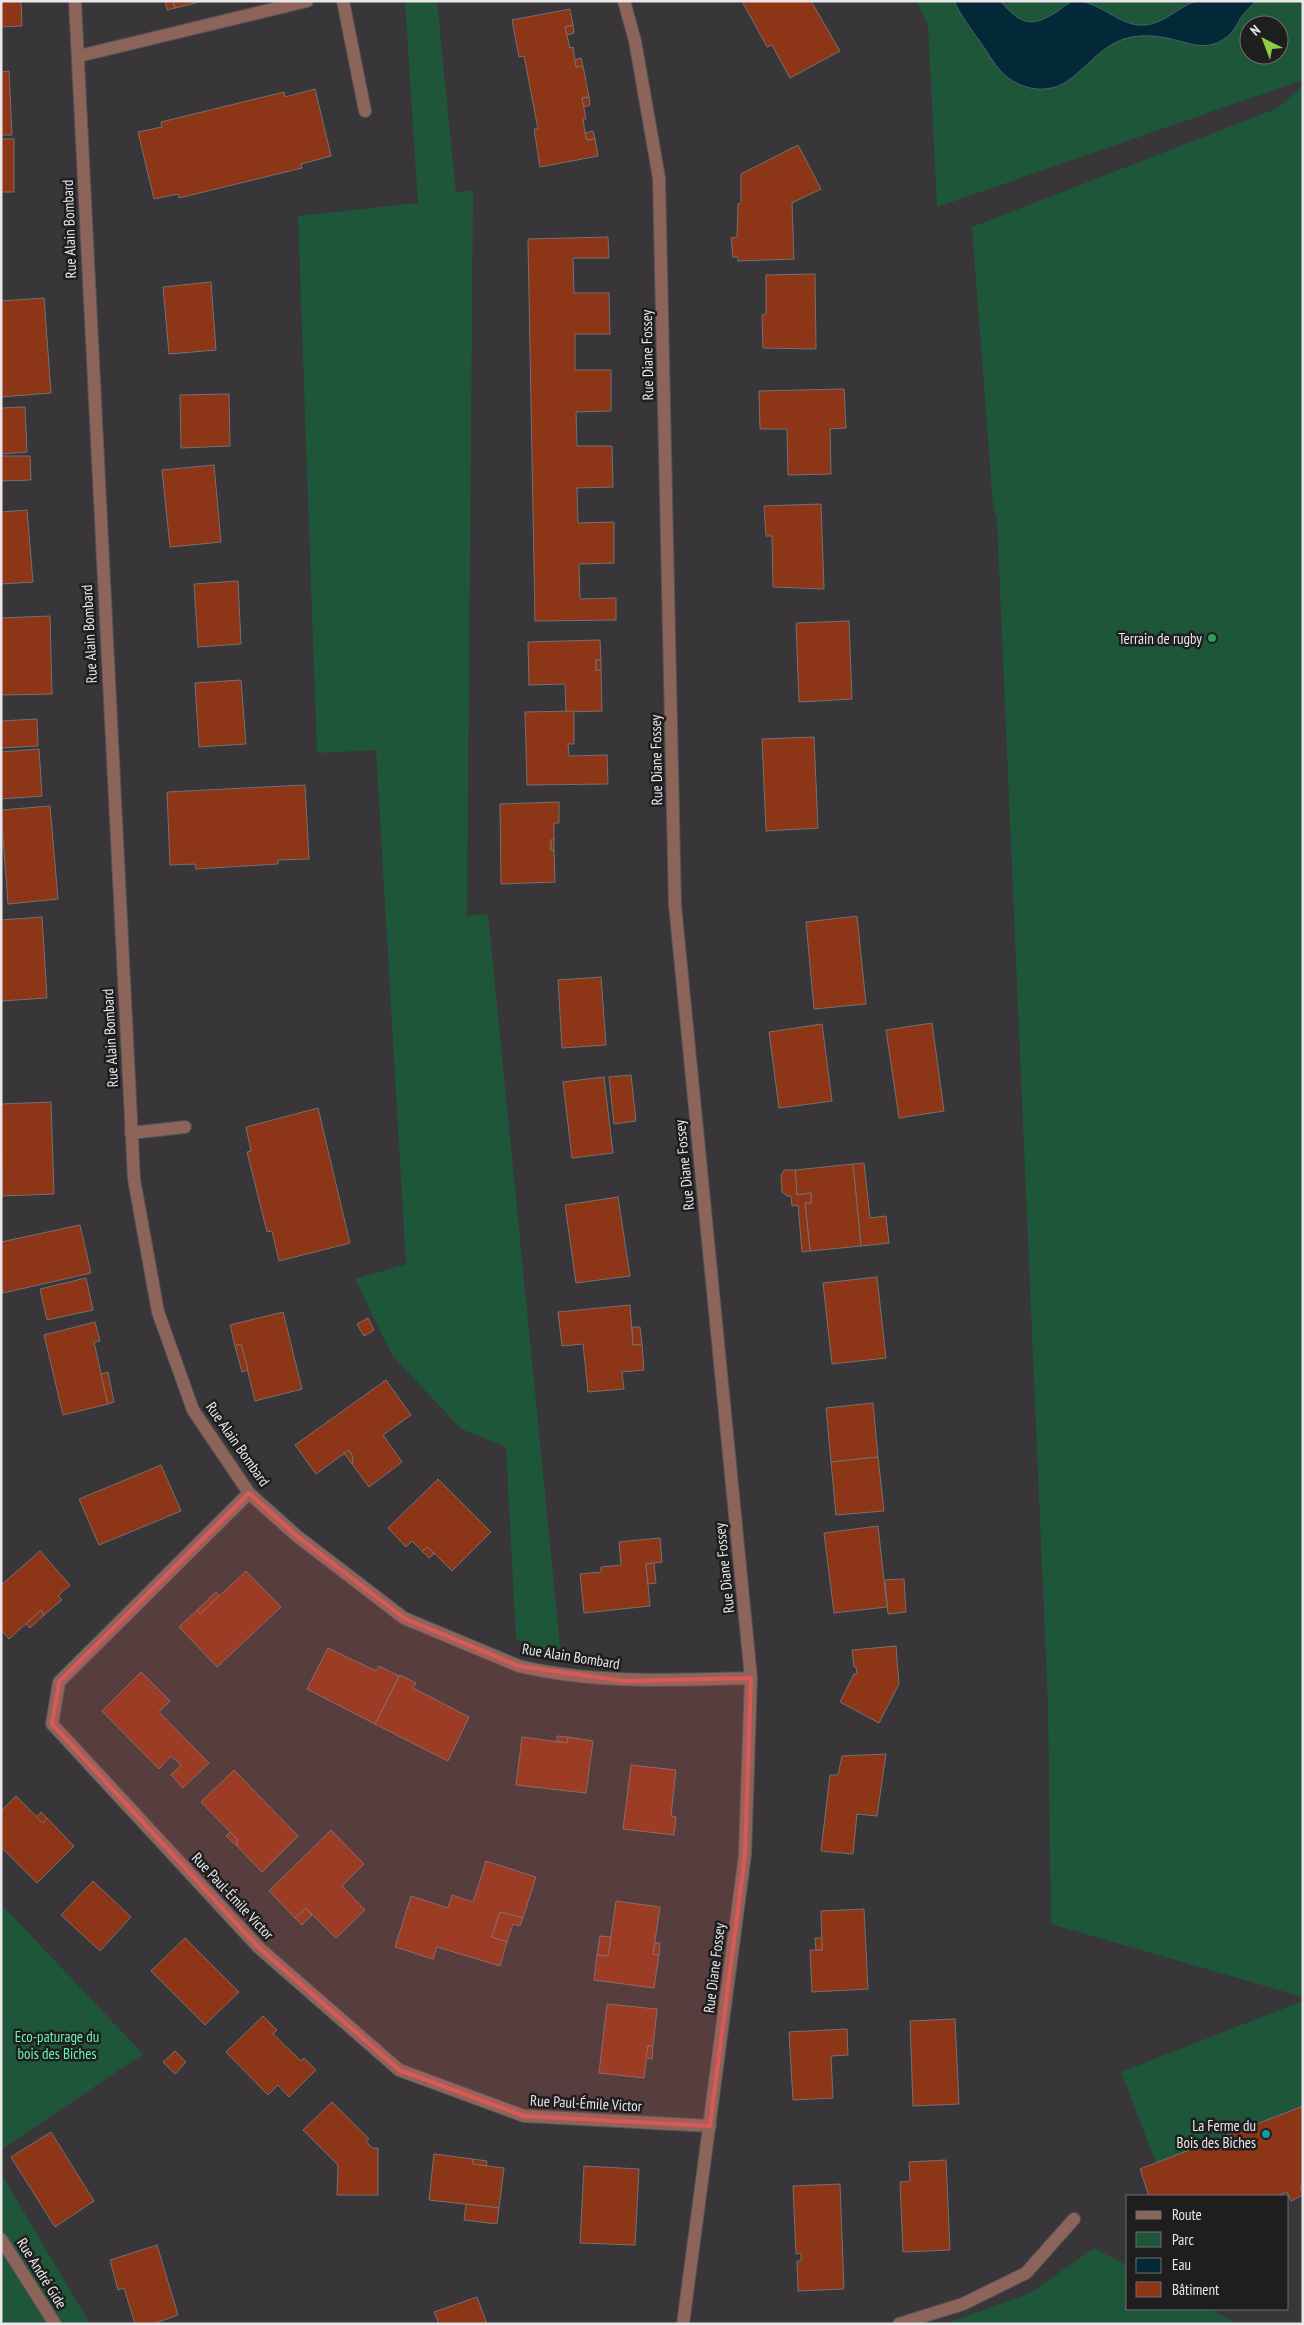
<svg xmlns="http://www.w3.org/2000/svg" width="1304" height="2325" font-family="'PT Sans Narrow',sans-serif">
  <style>
    .green { fill: #1e563a; fill-rule: evenodd }
    .water { fill: #032838; stroke: #48616d }
    .building { fill: #8c3517; stroke: #757170 }
    .lines { fill: none; stroke-linecap: round; stroke-linejoin: round }
    .minor-casing { stroke: #545255; stroke-width: 14 }
    .minor { stroke: #8d6459; stroke-width: 12 }
    .marked { fill: #db5858; fill-opacity: 0.2; stroke: #db5858; stroke-width: 4; stroke-linejoin: round }
    .leisure-dot { fill: #2e9e5b; stroke: #1f1e1f; stroke-width: 2 }
    .culture-dot { fill: #0f9aa8; stroke: #1f1e1f; stroke-width: 2 }
    .labels { text-anchor: middle; dominant-baseline: central; stroke-width: 5; stroke-linejoin: round; paint-order: stroke }
    .street-label { font-size: 15px; fill: #e9e7e9; stroke: #1f1e1f }
    .poi-label { font-size: 15px; fill: #e9e7e9; stroke: #1f1e1f; text-anchor: end }
    .park-label { font-size: 15px; fill: #6bf4af; stroke: #1f1e1f }
  </style>
  <rect width="100%" height="100%" fill="#383639"/>
  <!-- green -->
  <g class="green">
    <polygon points="405,1 437,1 456,193 473,190 467,916 488,914 561,1656 516,1639 506,1447 461,1429 392,1355 355,1279 406,1264 376,750 317,753 298,216 418,203"/>
    <path d="M916,1H1303V80L937,207L928,25ZM1249,25H1279V55H1249Z"/>
    <polygon points="1303,85 1303,1997 1051,1924 1048,1705 997,519 993,505 972,227 1278,108"/>
    <polygon points="1,1904 143,2054 1,2150"/>
    <polygon points="1303,2001 1303,2106 1156,2163 1121,2072"/>
    <polygon points="1,2173 90,2324 1,2324"/>
    <polygon points="1094,2248 1128,2266 1128,2309 1210,2309 1238,2324 945,2324 1032,2292"/>
  </g>
  <!-- water -->
  <path class="water" d="M954,1H1000C1021,24 1030,29 1058,11C1063,7 1069,2 1074,1C1100,0 1120,28 1146,25C1166,23 1181,4 1198,1C1216,0 1238,1 1256,1C1251,6 1247,10 1243,15C1237,23 1234,33 1224,39C1204,53 1186,41 1166,38C1152,35 1137,35 1124,39C1101,46 1086,69 1066,82C1047,94 1022,90 1006,76C996,68 988,53 981,43C971,29 961,16 954,1Z"/>
  <!-- building -->
  <g class="building">
    <polygon points="1,1 21,1 22,26 1,27"/>
    <polygon points="165,1 173,1 175,8 167,10"/>
    <polygon points="173,1 203,1 175,8"/>
    <polygon points="742,1 811,1 840,51 790,78 772,45 767,47"/>
    <polygon points="570,9 573,25 565,27 570,48 573,47 576,67 583,66 589,97 582,98 586,119 583,119 585,133 587,140 595,139 598,156 540,167 534,129 538,129 524,56 519,57 512,20"/>
    <polygon points="573,25 574,33 567,35 565,27"/>
    <polygon points="581,58 583,66 576,67 575,60"/>
    <polygon points="9,71 12,135 1,135 1,72"/>
    <polygon points="315,89 331,156 301,164 302,168 179,198 178,194 154,199 138,132 162,127 161,122 284,92 285,97"/>
    <polygon points="589,97 590,105 584,107 582,98"/>
    <polygon points="593,131 595,139 587,140 585,133"/>
    <rect x="1" y="139" width="13" height="53"/>
    <polygon points="798,145 821,189 792,203 794,259 738,261 738,257 733,257 731,238 737,237 738,204 741,203 741,174"/>
    <polygon points="608,237 609,258 573,258 574,293 609,293 610,334 575,334 575,370 611,370 611,411 576,412 577,446 612,446 613,487 577,488 578,523 614,522 614,563 579,564 580,599 616,598 616,620 535,621 528,239"/>
    <polygon points="815,274 816,349 763,348 762,315 766,314 766,275"/>
    <polygon points="211,282 216,350 169,354 163,287"/>
    <polygon points="44,298 51,393 1,397 1,301"/>
    <polygon points="844,389 846,428 830,429 831,474 788,475 787,429 760,429 759,391"/>
    <polygon points="229,394 230,446 181,448 180,395"/>
    <polygon points="25,407 27,452 1,454 1,408"/>
    <polygon points="1,456 30,456 31,480 1,481"/>
    <polygon points="214,465 221,542 170,547 162,470"/>
    <polygon points="821,504 824,589 773,587 772,536 766,536 764,506"/>
    <polygon points="27,510 33,582 1,584 1,512"/>
    <polygon points="238,581 241,644 198,647 194,584"/>
    <polygon points="50,616 52,694 1,695 1,618"/>
    <polygon points="849,621 852,699 799,702 796,623"/>
    <polygon points="600,640 601,660 596,660 596,670 601,670 602,711 566,712 565,684 529,685 528,642"/>
    <rect x="596" y="660" width="5" height="10"/>
    <polygon points="241,680 246,744 199,747 195,683"/>
    <polygon points="574,711 574,744 568,744 569,756 607,755 608,784 527,785 525,712"/>
    <polygon points="37,719 38,746 1,748 1,721"/>
    <polygon points="814,737 818,828 766,831 762,739"/>
    <polygon points="39,749 42,796 1,799 1,752"/>
    <polygon points="305,785 309,859 278,860 278,864 196,869 195,864 170,865 167,792"/>
    <polygon points="559,802 559,823 554,823 554,840 551,840 551,850 554,850 555,882 501,884 500,804"/>
    <polygon points="50,806 58,899 8,904 1,810"/>
    <rect x="551" y="840" width="3" height="10"/>
    <polygon points="857,916 866,1004 814,1009 806,922"/>
    <polygon points="42,917 47,998 1,1001 1,920"/>
    <polygon points="601,977 606,1045 562,1048 558,980"/>
    <polygon points="932,1023 944,1111 899,1118 886,1030"/>
    <polygon points="822,1024 832,1101 779,1108 769,1032"/>
    <polygon points="631,1075 636,1121 614,1124 609,1077"/>
    <polygon points="604,1077 613,1153 572,1158 563,1082"/>
    <polygon points="51,1102 54,1194 2,1196 1,1104"/>
    <polygon points="318,1108 350,1243 279,1261 272,1231 267,1232 247,1152 251,1151 246,1127"/>
    <polygon points="864,1163 870,1218 886,1216 889,1243 861,1246 853,1164"/>
    <polygon points="853,1164 861,1246 810,1251 805,1203 811,1203 811,1193 797,1195 795,1170"/>
    <polygon points="784,1170 795,1170 797,1195 811,1193 811,1203 805,1203 810,1251 802,1252 798,1205 792,1206 791,1196 787,1196 782,1192 781,1175"/>
    <polygon points="618,1197 630,1276 576,1283 565,1205"/>
    <polygon points="80,1225 91,1273 3,1293 1,1284 1,1242"/>
    <polygon points="877,1277 886,1358 832,1364 823,1283"/>
    <polygon points="86,1278 93,1310 47,1320 40,1289"/>
    <polygon points="630,1305 633,1345 642,1344 644,1370 622,1372 624,1389 588,1392 583,1344 562,1346 558,1312"/>
    <polygon points="283,1312 302,1389 255,1401 241,1344 235,1346 230,1325"/>
    <polygon points="368,1318 374,1330 364,1336 357,1324"/>
    <polygon points="95,1322 100,1341 94,1342 108,1404 63,1415 44,1335"/>
    <polygon points="632,1327 640,1327 642,1344 633,1345"/>
    <polygon points="241,1344 248,1370 242,1372 235,1346"/>
    <polygon points="108,1372 114,1402 108,1404 101,1374"/>
    <polygon points="386,1380 411,1415 383,1435 402,1462 369,1487 352,1464 353,1457 349,1450 316,1474 295,1445"/>
    <polygon points="873,1403 878,1457 831,1462 826,1408"/>
    <polygon points="349,1450 353,1457 352,1464 344,1453"/>
    <polygon points="878,1457 884,1511 836,1515 831,1462"/>
    <polygon points="161,1465 181,1511 99,1545 79,1499"/>
    <polygon points="438,1479 491,1532 452,1571 428,1547 422,1551 412,1541 406,1547 388,1528"/>
    <polygon points="878,1526 887,1607 834,1613 824,1533"/>
    <polygon points="660,1538 662,1562 646,1564 650,1606 584,1613 580,1574 601,1572 601,1567 621,1565 619,1542"/>
    <polygon points="428,1547 434,1554 429,1558 422,1551"/>
    <polygon points="40,1551 70,1585 58,1596 62,1600 44,1615 41,1610 9,1639 1,1630 1,1585"/>
    <polygon points="654,1563 656,1583 648,1584 646,1564"/>
    <polygon points="246,1571 281,1607 217,1667 179,1627 197,1610 200,1614"/>
    <polygon points="904,1579 906,1612 888,1614 885,1580"/>
    <polygon points="216,1592 219,1596 200,1614 197,1610"/>
    <polygon points="41,1610 44,1615 30,1628 26,1624"/>
    <polygon points="896,1646 899,1684 879,1723 840,1702 854,1674 857,1674 856,1667 854,1667 852,1650"/>
    <polygon points="328,1648 376,1671 379,1666 399,1676 375,1724 307,1689"/>
    <polygon points="141,1672 170,1701 159,1712 209,1763 183,1788 171,1775 181,1765 171,1756 159,1769 102,1711"/>
    <polygon points="400,1675 416,1683 413,1688 469,1717 448,1761 375,1724"/>
    <polygon points="557,1736 568,1737 567,1743 557,1741"/>
    <polygon points="522,1737 567,1743 568,1737 593,1741 586,1793 516,1785"/>
    <polygon points="886,1754 877,1816 857,1814 853,1854 821,1851 830,1775 838,1775 842,1756"/>
    <polygon points="631,1765 676,1770 671,1816 676,1817 674,1835 623,1829"/>
    <polygon points="234,1770 298,1836 262,1872 237,1846 237,1839 201,1802"/>
    <polygon points="16,1796 43,1823 47,1818 74,1846 37,1883 1,1847 1,1811"/>
    <polygon points="41,1812 47,1818 43,1823 36,1817"/>
    <polygon points="331,1830 364,1864 342,1886 365,1910 336,1938 306,1908 295,1918 269,1891"/>
    <polygon points="230,1832 237,1839 237,1846 226,1836"/>
    <polygon points="486,1861 536,1877 523,1918 500,1912 492,1937 507,1942 500,1966 437,1947 433,1959 395,1947 411,1896 448,1908 452,1895 473,1902"/>
    <polygon points="93,1881 131,1917 100,1951 61,1915"/>
    <polygon points="616,1901 660,1907 653,1954 659,1955 654,1988 594,1980 597,1955 608,1956"/>
    <polygon points="306,1908 312,1915 302,1925 295,1918"/>
    <polygon points="864,1909 868,1989 812,1992 810,1950 822,1950 821,1911"/>
    <polygon points="500,1912 523,1918 520,1926 513,1924 507,1942 492,1937"/>
    <polygon points="600,1936 611,1937 608,1956 597,1955"/>
    <polygon points="185,1938 239,1992 205,2025 151,1971"/>
    <polygon points="815,1938 822,1938 822,1950 816,1950"/>
    <polygon points="655,1943 660,1943 659,1955 653,1954"/>
    <polygon points="607,2004 657,2009 653,2046 648,2046 644,2078 599,2073"/>
    <polygon points="263,2016 277,2030 273,2034 301,2061 304,2058 316,2070 289,2097 278,2085 268,2095 226,2052"/>
    <polygon points="955,2019 959,2104 913,2106 910,2021"/>
    <polygon points="847,2029 848,2055 831,2056 833,2098 793,2100 789,2032"/>
    <polygon points="648,2046 653,2046 652,2059 646,2058"/>
    <polygon points="175,2051 186,2062 175,2074 163,2062"/>
    <polygon points="332,2102 369,2139 366,2141 372,2148 378,2148 378,2195 337,2195 338,2165 303,2130"/>
    <polygon points="1303,2106 1303,2186 1300,2186 1303,2195 1291,2201 1287,2192 1276,2196 1149,2196 1140,2169"/>
    <polygon points="51,2132 94,2201 55,2227 11,2157"/>
    <polygon points="434,2154 473,2159 473,2164 504,2168 499,2208 429,2200"/>
    <polygon points="473,2159 487,2161 486,2166 473,2164"/>
    <polygon points="946,2160 950,2250 903,2252 900,2182 910,2181 909,2162"/>
    <polygon points="584,2166 639,2169 635,2245 580,2243"/>
    <polygon points="840,2184 844,2289 798,2291 797,2261 801,2261 801,2253 796,2254 793,2186"/>
    <polygon points="466,2204 499,2208 497,2224 464,2220"/>
    <polygon points="157,2245 178,2315 153,2324 135,2324 124,2288 118,2290 110,2260"/>
    <polygon points="477,2297 487,2324 439,2324 434,2312"/>
  </g>
  <g class="lines">
    <!-- minor casing -->
    <g class="minor-casing">
      <g id="minor">
        <path d="M75,1L134,1179L158,1312L193,1410L249,1493L297,1536L404,1618L519,1666C596,1684 673,1680 751,1678"/>
        <polyline points="343,1 365,111"/>
        <polyline points="624,1 635,41 659,178 675,905 751,1678 745,1855 683,2324"/>
        <polyline points="79,56 307,1"/>
        <polyline points="131,1133 185,1127"/>
        <polyline points="249,1493 59,1682 52,1724 258,1947 399,2070 524,2116 710,2126"/>
        <polyline points="1,2239 55,2324"/>
        <polyline points="899,2324 963,2304 1026,2273 1074,2219"/>
      </g>
    </g>
    <!-- minor -->
    <use href="#minor" class="minor"/>
  </g>
  <!-- marked area -->
  <path class="marked" d="M249,1493L297,1536L404,1618L519,1666L625,1681L751,1678L745,1855L710,2126L524,2116L399,2070L258,1947L52,1724L59,1682Z"/>
  <!-- markers -->
  <circle class="leisure-dot" cx="1212" cy="638" r="5"/>
  <circle class="culture-dot" cx="1266" cy="2134" r="5"/>
  <g class="labels">
    <!-- street labels -->
    <g class="street-label">
      <text transform="translate(69 229) rotate(-92)">Rue Alain Bombard</text>
      <text transform="translate(647 355) rotate(-91)">Rue Diane Fossey</text>
      <text transform="translate(89 634) rotate(-93)">Rue Alain Bombard</text>
      <text transform="translate(656 760) rotate(-91)">Rue Diane Fossey</text>
      <text transform="translate(110 1038) rotate(-93)">Rue Alain Bombard</text>
      <text transform="translate(684 1165) rotate(-96)">Rue Diane Fossey</text>
      <text transform="translate(238 1444) rotate(55)">Rue Alain Bombard</text>
      <text transform="translate(724 1568) rotate(-96)">Rue Diane Fossey</text>
      <text transform="translate(571 1656) rotate(9)">Rue Alain Bombard</text>
      <text transform="translate(233 1896) rotate(47)">Rue Paul-Émile Victor</text>
      <text transform="translate(714 1968) rotate(-83)">Rue Diane Fossey</text>
      <text transform="translate(586 2103) rotate(3)">Rue Paul-Émile Victor</text>
      <text transform="translate(42 2273) rotate(58)">Rue André Gide</text>
    </g>
    <!-- poi labels -->
    <g class="poi-label">
      <text x="1202" y="638">Terrain de rugby</text>
      <text x="1256" y="2125">La Ferme du<tspan x="1256" dy="17">Bois des Biches</tspan></text>
    </g>
    <!-- park labels -->
    <g class="park-label">
      <text x="57" y="2036">Eco-paturage du<tspan x="57" dy="17">bois des Biches</tspan></text>
    </g>
  </g>
  <!-- border -->
  <rect width="1304" height="2325" fill="none" stroke="#e9e7e9" stroke-width="5"/>
  <!-- legend -->
  <rect x="1126" y="2195" width="162" height="115" fill="#1f1e1f" stroke="#706e70"/>
  <rect x="1136" y="2211" width="25" height="8" fill="#8d6459" stroke="#706e70"/>
  <text x="1172" y="2220" font-size="15" fill="#e9e7e9">Route</text>
  <rect x="1136" y="2232" width="25" height="15" fill="#1e563a" stroke="#706e70"/>
  <text x="1172" y="2245" font-size="15" fill="#e9e7e9">Parc</text>
  <rect x="1136" y="2258" width="25" height="15" fill="#032838" stroke="#706e70"/>
  <text x="1172" y="2270" font-size="15" fill="#e9e7e9">Eau</text>
  <rect x="1136" y="2282" width="25" height="15" fill="#8c3517" stroke="#706e70"/>
  <text x="1172" y="2295" font-size="15" fill="#e9e7e9">Bâtiment</text>
  <!-- north arrow -->
  <g transform="translate(1264 40) rotate(318)"><circle r="24" fill="#1f1e1f" stroke="#706e70"/>
  <path d="M0-4L9 19L0 12L-9 19Z" fill="#8ecd43"/>
  <text y="-8" font-size="14" font-weight="bold" text-anchor="middle" fill="#e9e7e9">N</text>
  </g>
</svg>
